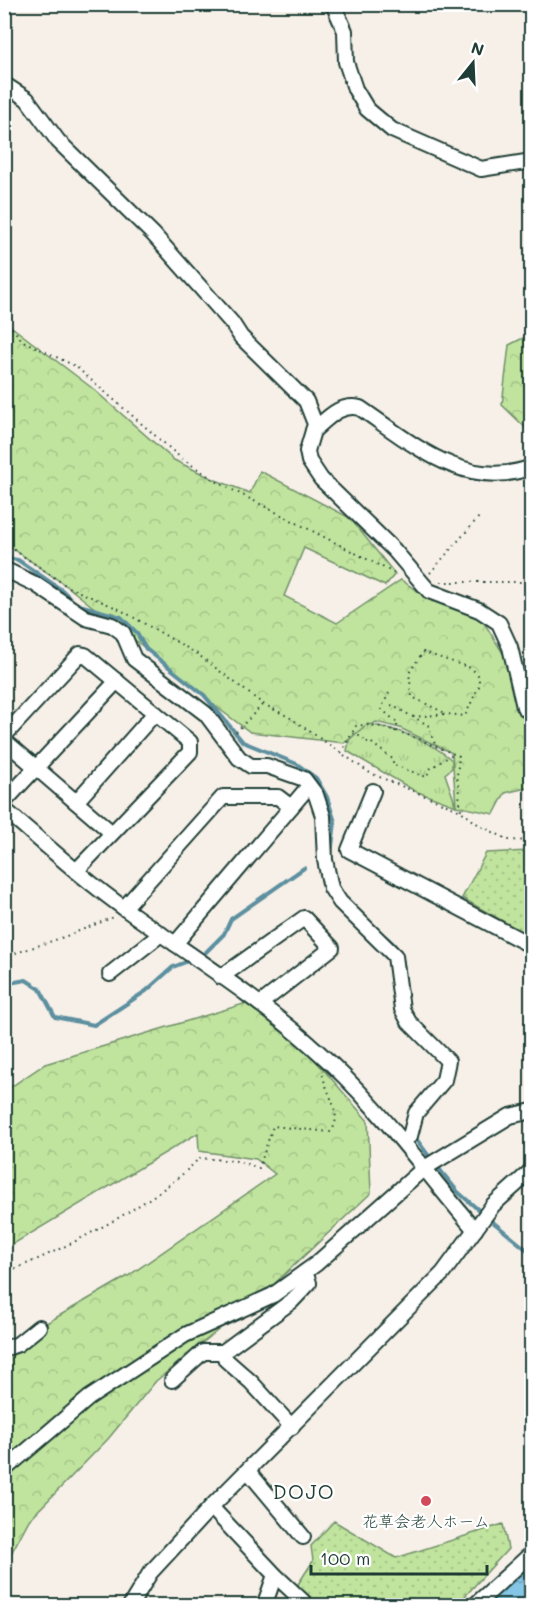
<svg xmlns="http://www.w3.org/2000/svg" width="536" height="1610" font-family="Mali,'Klee One',sans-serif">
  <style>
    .grass { fill: url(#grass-dots); stroke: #709069; stroke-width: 1.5 }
    .forest { fill: url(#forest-crowns); stroke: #709069; stroke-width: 1.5 }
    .park { fill: url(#park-tufts); stroke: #709069; stroke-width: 1.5 }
    .water { fill: url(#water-ripples); stroke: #5c8f9f; stroke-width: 1.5 }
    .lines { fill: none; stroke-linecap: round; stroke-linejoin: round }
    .stream { stroke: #5c8f9f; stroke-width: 4 }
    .minor-casing { stroke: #1f3d34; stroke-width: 18 }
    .path { stroke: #1f3d34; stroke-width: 2; stroke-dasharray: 1.5 4.5; stroke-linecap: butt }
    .minor { stroke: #fff; stroke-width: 14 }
    .poi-dot { fill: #d1495b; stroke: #fff; stroke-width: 2 }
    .labels { text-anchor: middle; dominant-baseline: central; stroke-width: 4.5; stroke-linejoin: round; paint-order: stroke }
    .poi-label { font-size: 16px; fill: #1f3d34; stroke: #fff }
    .quarter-label { font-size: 20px; letter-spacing: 1.5px; fill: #1f3d34; stroke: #fff }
  </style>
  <defs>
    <pattern id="grass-dots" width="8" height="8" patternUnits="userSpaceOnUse" patternTransform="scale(1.5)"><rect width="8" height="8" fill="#c0e49e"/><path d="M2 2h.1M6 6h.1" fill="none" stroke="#a5c489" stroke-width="1.8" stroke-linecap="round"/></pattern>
    <pattern id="forest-crowns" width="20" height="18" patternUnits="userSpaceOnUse" patternTransform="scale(1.5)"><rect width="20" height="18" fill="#c0e49e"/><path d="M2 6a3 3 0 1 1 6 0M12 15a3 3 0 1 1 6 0" fill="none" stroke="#a5c489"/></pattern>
    <pattern id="park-tufts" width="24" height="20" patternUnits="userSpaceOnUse" patternTransform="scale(1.5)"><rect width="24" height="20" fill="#c0e49e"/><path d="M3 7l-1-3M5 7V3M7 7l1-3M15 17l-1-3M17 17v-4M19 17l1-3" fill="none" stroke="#a5c489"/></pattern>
    <pattern id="water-ripples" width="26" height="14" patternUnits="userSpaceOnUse" patternTransform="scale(1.5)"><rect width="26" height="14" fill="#85c5e6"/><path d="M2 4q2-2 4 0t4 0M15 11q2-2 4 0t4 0" fill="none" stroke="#6ca1bb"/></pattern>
  </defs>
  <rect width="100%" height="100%" fill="#f7f0e8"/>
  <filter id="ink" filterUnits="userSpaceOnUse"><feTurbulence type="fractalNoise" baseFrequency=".0167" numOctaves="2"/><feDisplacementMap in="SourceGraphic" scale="12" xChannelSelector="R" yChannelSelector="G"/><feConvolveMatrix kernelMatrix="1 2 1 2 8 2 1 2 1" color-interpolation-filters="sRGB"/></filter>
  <g filter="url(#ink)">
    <!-- grass -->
    <g class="grass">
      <polygon points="531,851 532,851 531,937 462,898 486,853"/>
      <polygon points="334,1521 396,1558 503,1524 508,1549 457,1605 301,1605 291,1595 313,1561 311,1546"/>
    </g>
    <!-- forest -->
    <g class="forest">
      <polygon points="4,321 92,388 174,460 213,479 250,493 260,471 350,518 395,574 385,586 304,548 284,596 337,623 401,580 419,592 480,616 528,694 531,692 531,787 505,793 494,814 456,806 452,753 400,728 376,722 344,743 250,732 215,706 204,695 68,587 5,543"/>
      <polygon points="531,334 531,433 502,405 509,345"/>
      <polygon points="250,1002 311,1055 368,1121 371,1193 272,1286 156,1381 108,1439 29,1520 5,1565 5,1347 128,1276 275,1174 256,1159 199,1151 198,1133 5,1249 5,1091 45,1064"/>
    </g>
    <!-- park -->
    <path class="park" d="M367,724C397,728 430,741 452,760V768L445,774L456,806L415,791L347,751L349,740Z"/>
    <!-- water -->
    <polygon class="water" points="531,1554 531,1605 475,1605"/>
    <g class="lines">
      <!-- stream -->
      <g class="stream">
        <polyline points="4,558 18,560 63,591 76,604 121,617 136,632 146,649 204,695 243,742 297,764 316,778 327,797 335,822 331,854"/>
        <polyline points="335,876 340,892"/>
        <path d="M380,933C401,946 405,961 405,985"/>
        <polyline points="201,957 224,934 231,919 304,868"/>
        <polyline points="4,984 26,980 40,989 55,1017 94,1025 146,991 173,967 191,960"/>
        <polyline points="434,1102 444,1089"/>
        <polyline points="414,1136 431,1159"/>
        <polyline points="436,1165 458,1192 482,1213"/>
        <polyline points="488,1218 532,1254"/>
      </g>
      <!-- minor casing -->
      <g class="minor-casing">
        <g id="minor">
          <polyline points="333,4 345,31 346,62 355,89 367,109 392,130 481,169 532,161"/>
          <polyline points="4,84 27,99 58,141 153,234 232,323 241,337 306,401 315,424 307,451 309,461 321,479 394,550 429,591 479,610 499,623 510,647 524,707 532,715"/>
          <path d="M313,431C328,418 340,403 360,408C412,443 465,492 532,467"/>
          <polyline points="4,569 35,584 86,618 112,625 123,633 134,659 206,714 239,758 251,766 267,766 304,779 316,795 323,816 325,860 331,888 340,902 395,956 402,1009 409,1022 448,1061 444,1080 416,1113 410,1136 403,1140"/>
          <polyline points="373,791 349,850 532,946"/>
          <polyline points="4,802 117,681"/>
          <polyline points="76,802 155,713"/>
          <path d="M4,809C45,844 84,880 128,911C191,956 257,997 315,1049C376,1102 423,1169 475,1230"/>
          <polyline points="77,870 190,752 190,742 85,655 80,654 5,735 5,741 112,833"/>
          <polyline points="124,908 223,797 278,797 291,807"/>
          <polyline points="175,944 309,786"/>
          <polyline points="110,974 161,934"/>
          <polyline points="221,977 304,918 332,948 260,1004"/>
          <polyline points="4,1349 18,1344 39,1327"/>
          <polyline points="172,1380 203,1352 223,1352"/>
          <polyline points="292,1427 251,1382 226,1360 223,1352 292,1301 309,1283 305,1272"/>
          <polyline points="4,1470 89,1398 185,1335 273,1295 316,1264 423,1169 510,1116 532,1111"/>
          <polyline points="248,1471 303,1537"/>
          <polyline points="211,1507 275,1575 308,1606"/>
          <polyline points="130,1606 150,1573 211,1507 443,1273 493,1205 532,1170"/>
          <polyline points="264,1606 275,1575"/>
          <polyline points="474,1606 532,1553"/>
        </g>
      </g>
      <!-- path -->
      <g class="path">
        <polyline points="4,319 23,341 75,366 181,458 219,483 398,575"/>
        <polyline points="4,543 68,587 119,609 196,653 263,704 289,717 370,773 461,811 479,825 509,840 532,841"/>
        <polyline points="430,573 479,517"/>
        <polyline points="441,582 532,582"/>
        <polyline points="389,693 381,709 398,723 395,732"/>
        <polyline points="391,705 428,725 436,747"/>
        <polyline points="413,717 447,714 465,716 479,686 479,676 471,668 423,652 409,673 412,697 447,714"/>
        <polyline points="236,732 263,704"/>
        <polyline points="353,733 363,738 366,743 369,741 394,760 392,764 426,777 431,768 453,754"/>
        <path d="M341,753L356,726C383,720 433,746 459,756L457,776L461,811"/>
        <polyline points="4,957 64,937 114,917"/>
        <path d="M4,1273C56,1254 164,1199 199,1158L237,1161L259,1168L273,1126L330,1132C345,1117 326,1093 322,1073"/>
      </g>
      <!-- minor -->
      <use href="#minor" class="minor"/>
    </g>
  </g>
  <!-- markers -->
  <circle class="poi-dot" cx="426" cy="1501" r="6"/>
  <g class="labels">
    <!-- poi labels -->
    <g class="poi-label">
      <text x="426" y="1520">花草会老人ホーム</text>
    </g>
    <!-- quarter labels -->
    <g class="quarter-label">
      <text x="304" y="1491">DOJO</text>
    </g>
  </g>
  <!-- margin -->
  <rect width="536" height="1610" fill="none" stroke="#fff" stroke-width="24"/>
  <rect x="12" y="12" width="512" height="1586" fill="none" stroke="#1f3d34" stroke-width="2" filter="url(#ink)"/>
  <!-- north arrow -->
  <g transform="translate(473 63) rotate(18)" stroke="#ffffff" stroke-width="4.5" paint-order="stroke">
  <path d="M0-4.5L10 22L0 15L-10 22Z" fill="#1f3d34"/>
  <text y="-9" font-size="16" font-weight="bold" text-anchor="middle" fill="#1f3d34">N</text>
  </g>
  <!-- scale -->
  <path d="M311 1565v9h176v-9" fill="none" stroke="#1f3d34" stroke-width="3"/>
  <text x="320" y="1565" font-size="18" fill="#1f3d34" stroke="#ffffff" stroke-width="4.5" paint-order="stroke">100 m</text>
</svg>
